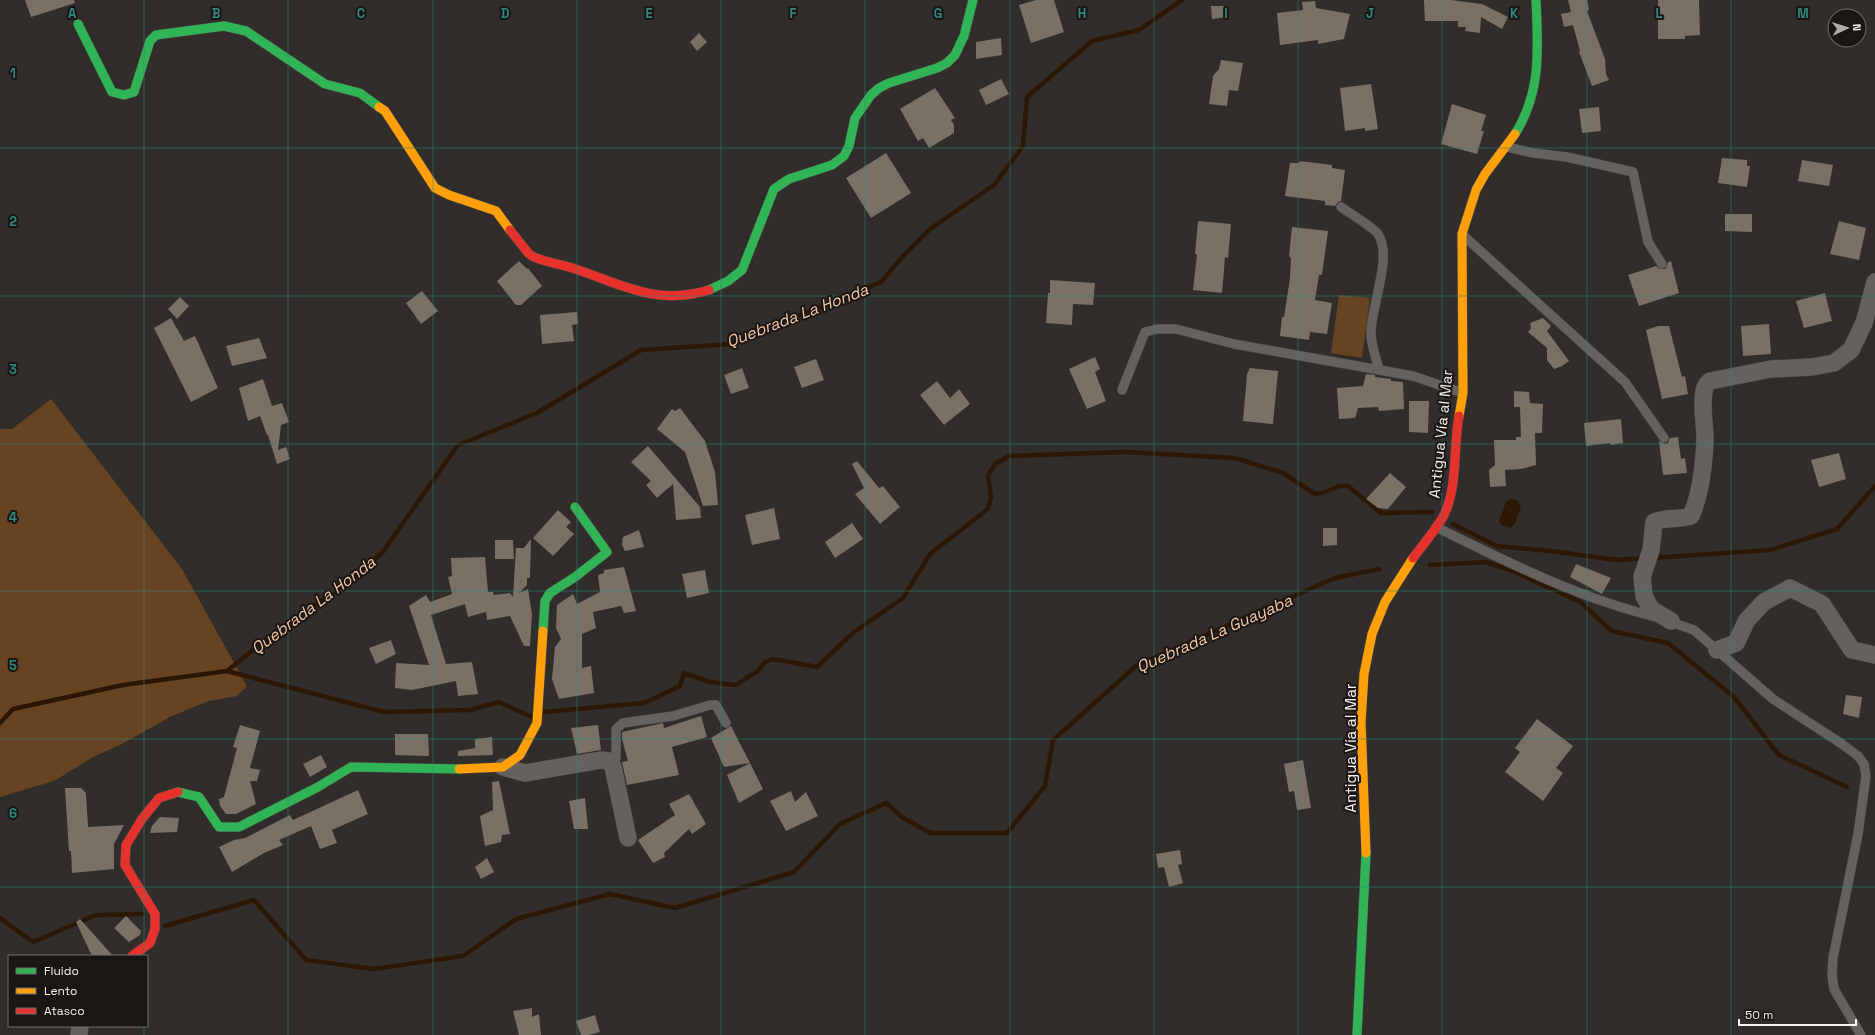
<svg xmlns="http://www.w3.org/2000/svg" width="1875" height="1035" viewBox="0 0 1875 1035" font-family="'Space Grotesk',sans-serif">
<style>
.green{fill:#674321}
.water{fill:#2c1704}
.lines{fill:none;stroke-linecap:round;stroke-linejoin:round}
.stream{stroke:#2c1704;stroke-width:4.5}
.building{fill:#7b7066}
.lane-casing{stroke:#4d4a48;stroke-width:10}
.street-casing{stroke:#4d4a48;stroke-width:18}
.fast-casing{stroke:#4d4a48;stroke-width:10}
.slow-casing{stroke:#4d4a48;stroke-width:10}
.jam-casing{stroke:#4d4a48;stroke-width:10}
.lane{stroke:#64615f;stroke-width:9}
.street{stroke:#64615f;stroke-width:17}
.fast{stroke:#30b455;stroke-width:9}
.slow{stroke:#ff9f0a;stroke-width:9}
.jam{stroke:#e5322d;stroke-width:9}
.grid{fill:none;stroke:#328981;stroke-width:1;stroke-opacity:0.55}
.labels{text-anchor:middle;stroke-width:4;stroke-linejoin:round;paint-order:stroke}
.street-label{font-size:15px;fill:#f6f2ef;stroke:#191614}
.water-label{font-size:16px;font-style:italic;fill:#f6caa5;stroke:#191614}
.grid-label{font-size:13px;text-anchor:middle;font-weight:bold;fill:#328981;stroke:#191614;stroke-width:4;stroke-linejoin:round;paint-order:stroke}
</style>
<rect width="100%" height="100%" fill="#302d2b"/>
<!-- green -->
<path class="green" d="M 1339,295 L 1370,298 L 1362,358 L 1331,353 Z
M 51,399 L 182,569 L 247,686 L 237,696 L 209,701 L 172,716 L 120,745 L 95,756 L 54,781 L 0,797 L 0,429 L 12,429 Z"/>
<!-- water -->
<path class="water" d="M 1511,499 L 1518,501 L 1521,507 L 1515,524 L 1510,528 L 1501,525 L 1499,521 L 1506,502 Z"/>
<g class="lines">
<!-- stream -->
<path class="stream" d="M 1453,524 L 1497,546 L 1551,551 L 1617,560 L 1644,558
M 1651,558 L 1770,550 L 1837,529 L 1875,486
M 1430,565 L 1485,562 L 1513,571 L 1580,602 L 1612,631 L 1668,643 L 1734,697 L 1779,755 L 1847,787
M 227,671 L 384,712 L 470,710 L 499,702 L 532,717
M 544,712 L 644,703 L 680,686 L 684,673 L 710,682 L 736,685 L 758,671 L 765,662 L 773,659 L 817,667 L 854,632 L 903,598 L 930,554 L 988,509 L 991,497 L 988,475 L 995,464 L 1009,456 L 1126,452 L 1235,458 L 1283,473 L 1315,494 L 1323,493 L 1339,486 L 1348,486 L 1381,513 L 1432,512
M 0,723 L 13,709 L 123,685 L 227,671 L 274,633 L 336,591 L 382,553 L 458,445 L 537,413 L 641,350 L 731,344 L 881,282 L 903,256 L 930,229 L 994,185 L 1023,146 L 1027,97 L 1092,41 L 1139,30 L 1182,0
M 0,918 L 33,942 L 96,915 L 142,914
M 165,926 L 254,900 L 306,960 L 374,969 L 463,956 L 516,919 L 610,894 L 675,908 L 794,872 L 840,824 L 886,803 L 903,818 L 931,833 L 1007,833 L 1045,786 L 1053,740 L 1136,666 L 1335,578 L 1379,569"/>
</g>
<!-- building -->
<path class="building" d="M 25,0 L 74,0 L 75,3 L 31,17 Z
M 1036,0 L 1054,0 L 1064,32 L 1031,43 L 1019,5 Z
M 1424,0 L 1451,0 L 1482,4 L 1508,17 L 1502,29 L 1481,17 L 1480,33 L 1465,31 L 1466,27 L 1458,27 L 1458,21 L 1425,21 Z
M 1568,0 L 1587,0 L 1589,10 L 1587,11 L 1605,59 L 1606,74 L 1609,80 L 1592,86 L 1579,52 L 1580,51 L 1573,25 L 1564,27 L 1561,14 L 1571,12 Z
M 1658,0 L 1699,0 L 1700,35 L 1685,36 L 1685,39 L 1658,39 Z
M 1315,1 L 1316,8 L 1350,14 L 1344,39 L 1318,44 L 1318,40 L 1280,45 L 1277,13 L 1303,10 L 1302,2 Z
M 1211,6 L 1227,6 L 1227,17 L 1212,19 Z
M 699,33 L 707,42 L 697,51 L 690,42 Z
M 1001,38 L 1002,55 L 976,59 L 976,42 Z
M 1221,60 L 1243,63 L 1238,91 L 1229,90 L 1227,106 L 1209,104 L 1213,76 L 1219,69 Z
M 1001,79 L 1009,94 L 986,105 L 979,90 Z
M 1371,84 L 1378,129 L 1365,131 L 1365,128 L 1345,131 L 1340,88 Z
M 935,88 L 955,118 L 951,120 L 954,125 L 954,133 L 929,148 L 923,138 L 918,141 L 900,109 Z
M 1452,104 L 1486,115 L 1481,131 L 1484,131 L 1477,154 L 1441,144 Z
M 1599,107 L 1601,131 L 1582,133 L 1579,109 Z
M 886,153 L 911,193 L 871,218 L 846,178 Z
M 1722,158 L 1747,160 L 1747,166 L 1750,166 L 1747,187 L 1718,183 Z
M 1802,160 L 1833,165 L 1829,186 L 1798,181 Z
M 1300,161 L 1332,165 L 1332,168 L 1345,170 L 1341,201 L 1338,202 L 1335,206 L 1325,205 L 1325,201 L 1285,196 L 1290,163 L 1299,163 Z
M 1725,214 L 1752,214 L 1752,232 L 1725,231 Z
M 1198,221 L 1231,224 L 1228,258 L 1225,257 L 1222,293 L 1193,290 L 1197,255 L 1195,254 Z
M 1839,221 L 1866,228 L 1859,260 L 1830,254 Z
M 1292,227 L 1328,231 L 1322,275 L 1319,275 L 1315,300 L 1332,303 L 1327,334 L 1310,332 L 1309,340 L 1280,336 L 1282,317 L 1284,317 L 1290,278 L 1291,258 L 1289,256 Z
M 519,261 L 527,269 L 528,268 L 542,286 L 521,305 L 516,305 L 497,281 Z
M 1671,261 L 1679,293 L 1639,306 L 1628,275 L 1656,266 L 1660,269 L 1665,269 L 1667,266 L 1668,262 Z
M 1050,280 L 1095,283 L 1093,305 L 1073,304 L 1072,325 L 1046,323 L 1048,293 L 1050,293 Z
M 422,291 L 438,311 L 421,324 L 406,303 Z
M 1825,293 L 1832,321 L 1804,328 L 1796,301 Z
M 180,297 L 189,306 L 177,319 L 168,309 Z
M 577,312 L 578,324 L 572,325 L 574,341 L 542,344 L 540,315 Z
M 171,318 L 184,341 L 195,336 L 218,388 L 191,402 L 154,328 Z
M 1543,318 L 1551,326 L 1547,331 L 1569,361 L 1562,366 L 1554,369 L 1547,360 L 1547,348 L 1528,332 L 1531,328 L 1530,323 Z
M 1769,324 L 1771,354 L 1743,356 L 1741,326 Z
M 1658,326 L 1669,326 L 1682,377 L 1685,376 L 1688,394 L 1662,399 L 1646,330 Z
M 259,338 L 267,358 L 232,366 L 226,346 Z
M 1095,357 L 1100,369 L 1095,372 L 1106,401 L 1087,409 L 1069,369 Z
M 816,359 L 824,380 L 802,388 L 794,367 Z
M 742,368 L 749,388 L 731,394 L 724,375 Z
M 1250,368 L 1278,371 L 1273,424 L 1243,421 L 1247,374 Z
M 1366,374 L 1375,375 L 1375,377 L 1391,379 L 1391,381 L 1403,382 L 1404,409 L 1379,411 L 1378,407 L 1358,408 L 1355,418 L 1339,419 L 1337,388 L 1363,386 Z
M 263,379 L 272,406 L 282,403 L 289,422 L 281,425 L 278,450 L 286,447 L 290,459 L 277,464 L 268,435 L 267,435 L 260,416 L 248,421 L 239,388 Z
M 937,381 L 950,398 L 959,389 L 970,404 L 944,425 L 920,395 Z
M 1514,391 L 1529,392 L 1530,403 L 1543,404 L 1542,433 L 1535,433 L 1536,465 L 1521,469 L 1505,470 L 1506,486 L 1490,487 L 1489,470 L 1495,465 L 1494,440 L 1516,440 L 1516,437 L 1521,437 L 1520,407 L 1514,407 Z
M 1409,401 L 1429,401 L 1428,433 L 1409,432 Z
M 680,408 L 705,441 L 715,472 L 718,505 L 703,506 L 685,452 L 657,429 L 672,409 L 675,411 Z
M 1621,419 L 1623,443 L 1611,445 L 1610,443 L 1586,446 L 1584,423 Z
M 1678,437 L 1681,459 L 1685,458 L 1687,473 L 1663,475 L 1659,441 L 1665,444 L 1668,443 L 1670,438 Z
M 648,446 L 700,507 L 701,518 L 676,520 L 673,484 L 657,498 L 646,485 L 651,481 L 631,462 Z
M 1839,453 L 1846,479 L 1819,487 L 1811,460 Z
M 857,461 L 879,488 L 883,486 L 900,507 L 880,524 L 855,494 L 864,488 L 852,464 Z
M 1390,473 L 1406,487 L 1388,509 L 1378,508 L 1366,499 Z
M 774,508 L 780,539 L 752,545 L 745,515 Z
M 558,510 L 571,522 L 566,527 L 574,534 L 553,556 L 533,538 Z
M 852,523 L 863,539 L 835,558 L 825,542 Z
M 1323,528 L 1337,528 L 1337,545 L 1323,546 Z
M 639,530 L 644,547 L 625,551 L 622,545 L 623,537 Z
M 531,539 L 530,578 L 527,578 L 527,585 L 519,593 L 528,589 L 532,614 L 530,646 L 524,646 L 510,616 L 487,620 L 486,612 L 468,617 L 465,604 L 431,615 L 446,664 L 472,662 L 478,694 L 458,696 L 456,681 L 412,690 L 395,688 L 396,663 L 429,665 L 409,606 L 426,595 L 430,602 L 452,594 L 448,577 L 452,576 L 451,558 L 485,557 L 488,592 L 493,592 L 494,595 L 510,593 L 513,597 L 516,548 L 523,548 L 523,549 Z
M 495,540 L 513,540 L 514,559 L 495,559 Z
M 1576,564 L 1611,578 L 1602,594 L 1570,577 Z
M 624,567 L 636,611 L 624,613 L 621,606 L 593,612 L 596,628 L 582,634 L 582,668 L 591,666 L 594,693 L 559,699 L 552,679 L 555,647 L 561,639 L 556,628 L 557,605 L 573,594 L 577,604 L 600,592 L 598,575 L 604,573 L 604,570 Z
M 705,570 L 709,593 L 687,598 L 682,574 Z
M 391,640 L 396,654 L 376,664 L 369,648 Z
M 1846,695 L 1862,697 L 1859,718 L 1843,714 Z
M 701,716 L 707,737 L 672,747 L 679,775 L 627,785 L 622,762 L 628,761 L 622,739 L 622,732 L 663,723 L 664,728 Z
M 1537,719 L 1573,746 L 1556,768 L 1563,773 L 1543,801 L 1505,772 L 1520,752 L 1515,748 Z
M 240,725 L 260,731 L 250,768 L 260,770 L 257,781 L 250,781 L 256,804 L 236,814 L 226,814 L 220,806 L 219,799 L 224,797 L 237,748 L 233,747 Z
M 598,725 L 601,750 L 577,754 L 571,728 Z
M 731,726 L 750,763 L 724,767 L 711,738 Z
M 395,734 L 428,734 L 429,756 L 395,755 Z
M 492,737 L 493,755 L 458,756 L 458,751 L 475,748 L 475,739 Z
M 321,755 L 327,767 L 310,777 L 303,764 Z
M 1303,760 L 1311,808 L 1297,810 L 1294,791 L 1289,792 L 1284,764 Z
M 750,763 L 763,789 L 739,803 L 727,775 Z
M 499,781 L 510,834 L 502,835 L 501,842 L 485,846 L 480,816 L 493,810 L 492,782 Z
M 65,788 L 81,788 L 86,793 L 88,827 L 124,825 L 114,844 L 114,869 L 72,873 L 71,851 L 69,851 Z
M 358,790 L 368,814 L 332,830 L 337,843 L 320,849 L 311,826 L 279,840 L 283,845 L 264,853 L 232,872 L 219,847 L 234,840 L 245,838 L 290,815 L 293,820 Z
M 791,791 L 795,802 L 806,792 L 818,816 L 786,831 L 770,801 Z
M 689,794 L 706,824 L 692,834 L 689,829 L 664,853 L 665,857 L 653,863 L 638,840 L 675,815 L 669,804 Z
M 585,798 L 588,829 L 574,829 L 569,801 Z
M 160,817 L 179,818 L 177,832 L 150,833 L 152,826 Z
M 1180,850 L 1182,864 L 1178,865 L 1183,883 L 1169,887 L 1164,867 L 1158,868 L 1156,854 Z
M 487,858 L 494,872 L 481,879 L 475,867 Z
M 126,916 L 141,931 L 140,935 L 129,942 L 114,928 Z
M 80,919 L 113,956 L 92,956 L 76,922 Z
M 532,1008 L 532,1017 L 539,1014 L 541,1035 L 519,1035 L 513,1011 Z
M 595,1015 L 600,1032 L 589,1035 L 581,1035 L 576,1021 Z"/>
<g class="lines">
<!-- lane casing -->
<g class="lane-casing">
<path id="lane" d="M 1507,147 L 1533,153 L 1567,157 L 1633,172 L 1648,242 L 1662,264
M 1341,207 C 1348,212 1374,228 1378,234 C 1393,256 1371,306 1371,333 C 1371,345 1376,358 1379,369
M 1465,237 L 1625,382 L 1664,438
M 1122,390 L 1145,332 L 1157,329 L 1176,329 L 1234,344 L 1413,376 L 1463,393
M 1436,527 C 1507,562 1578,598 1656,617
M 1668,621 L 1694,630 L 1773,699 L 1842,744 L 1858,756 L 1864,764 L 1866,776 L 1858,834 L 1833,958 L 1832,975 L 1834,989 L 1861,1035
M 610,763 L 616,758 L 616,729 L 623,723 L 673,716 L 710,705 L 716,705 L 726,723"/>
</g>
<!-- street casing -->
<g class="street-casing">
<path id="street" d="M 1671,621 L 1651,609 L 1644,596 L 1642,577 L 1651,550 L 1654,522 C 1666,517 1679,520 1691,516 C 1701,493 1704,465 1705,440 C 1705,424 1701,407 1704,391 C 1705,386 1706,384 1710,381 L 1771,369 L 1812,367 L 1834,363 L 1851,350 L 1864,323 L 1875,282
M 1717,650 L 1736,643 L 1747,620 L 1764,602 L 1790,588 L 1822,604 L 1852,650 L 1875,655
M 503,767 L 525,773 L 601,760 L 609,761 L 613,767 L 628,838
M 79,1035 L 80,1026"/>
</g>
<!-- fast casing -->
<g class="fast-casing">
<path id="fast" d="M 78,24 L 112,92 L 124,95 L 134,92 L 150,41 L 156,35 L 224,26 L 246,31 L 325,84 L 360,93 L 379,107
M 1515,134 C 1542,91 1538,48 1536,0
M 709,290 L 728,281 L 742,270 L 774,189 L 789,179 L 832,165 L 844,156 L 849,146 L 855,118 L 871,95 L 879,88 L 889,83 L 937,68 L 947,63 L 955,55 L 964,36 L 973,0
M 543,631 L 545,601 L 550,593 L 575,577 L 607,552 L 575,507
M 178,792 L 199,797 L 219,827 L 239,827 L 318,787 L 351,767 L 459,769
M 1357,1035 L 1366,853"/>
</g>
<!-- slow casing -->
<g class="slow-casing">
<path id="slow" d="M 379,107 L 385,111 L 435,188 L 449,195 L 496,211 L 510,230
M 1459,416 L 1463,393 L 1462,234 L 1476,190 L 1485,174 L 1515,134
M 459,769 L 503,767 L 520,755 L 537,723 L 543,631
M 1366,853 L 1361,722 L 1364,674 L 1372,634 L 1385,602 L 1413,558"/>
</g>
<!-- jam casing -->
<g class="jam-casing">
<path id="jam" d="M 510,230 L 529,254 L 534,257 C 547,263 562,264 575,269 C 624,285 656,306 709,290
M 1413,558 C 1422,546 1439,526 1445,513 C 1458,483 1453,448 1459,416
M 132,956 L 150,943 L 155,929 L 155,914 L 125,865 L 126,845 L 142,819 L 159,798 L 178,792"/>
</g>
<!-- lane -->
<use href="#lane" class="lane"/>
<!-- street -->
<use href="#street" class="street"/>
<!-- fast -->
<use href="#fast" class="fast"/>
<!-- slow -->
<use href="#slow" class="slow"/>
<!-- jam -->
<use href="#jam" class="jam"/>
</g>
<!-- grid -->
<path class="grid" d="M 144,0 L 144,956M 288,0 L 288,1035M 433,0 L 433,1035M 577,0 L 577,1035M 721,0 L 721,1035M 865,0 L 865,1035M 1010,0 L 1010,1035M 1154,0 L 1154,1035M 1298,0 L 1298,1035M 1442,0 L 1442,1035M 1587,0 L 1587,1035M 1731,0 L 1731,1035M 0,148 L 1875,148M 0,296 L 1875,296M 0,444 L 1875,444M 0,591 L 1875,591M 0,739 L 1875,739M 0,887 L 1875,887M 144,1026 L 144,1035"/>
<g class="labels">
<!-- street labels -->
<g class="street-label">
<text transform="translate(1441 434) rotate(-84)" y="5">Antigua Vía al Mar</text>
<text transform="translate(1351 748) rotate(-90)" y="5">Antigua Vía al Mar</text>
</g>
<!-- water labels -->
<g class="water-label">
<text transform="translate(797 315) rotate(-21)" y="6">Quebrada La Honda</text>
<text transform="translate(313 605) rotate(-37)" y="6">Quebrada La Honda</text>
<text transform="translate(1214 633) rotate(-24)" y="6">Quebrada La Guayaba</text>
</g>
</g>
<g class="grid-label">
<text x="72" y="18">A</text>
<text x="216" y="18">B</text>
<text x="361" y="18">C</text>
<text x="505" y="18">D</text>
<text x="649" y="18">E</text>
<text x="793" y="18">F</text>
<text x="938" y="18">G</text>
<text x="1082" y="18">H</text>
<text x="1226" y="18">I</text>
<text x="1370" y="18">J</text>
<text x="1514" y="18">K</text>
<text x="1659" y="18">L</text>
<text x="1803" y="18">M</text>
<text x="13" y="78">1</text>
<text x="13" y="226">2</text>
<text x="13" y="374">3</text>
<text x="13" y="522">4</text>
<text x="13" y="670">5</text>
<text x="13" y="818">6</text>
</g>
<!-- legend -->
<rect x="8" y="955" width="140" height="72" fill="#191614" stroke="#716e6c"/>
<rect x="16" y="968" width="20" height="6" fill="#30b455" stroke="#716e6c"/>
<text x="44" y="975" font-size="12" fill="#f6f2ef">Fluido</text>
<rect x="16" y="988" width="20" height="6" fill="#ff9f0a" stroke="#716e6c"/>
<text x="44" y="995" font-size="12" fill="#f6f2ef">Lento</text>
<rect x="16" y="1008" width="20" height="6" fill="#e5322d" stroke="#716e6c"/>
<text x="44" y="1015" font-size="12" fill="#f6f2ef">Atasco</text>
<!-- north arrow -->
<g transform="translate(1847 28) rotate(86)"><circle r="19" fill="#191614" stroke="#716e6c"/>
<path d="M0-3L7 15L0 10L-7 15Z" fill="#b1adaa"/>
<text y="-6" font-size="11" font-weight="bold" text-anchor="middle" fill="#f6f2ef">N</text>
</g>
<!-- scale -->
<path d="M1739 1019v6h117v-6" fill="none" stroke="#f6f2ef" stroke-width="2"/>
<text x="1745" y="1019" font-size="12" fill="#f6f2ef" stroke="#191614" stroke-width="3" paint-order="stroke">50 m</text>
</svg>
